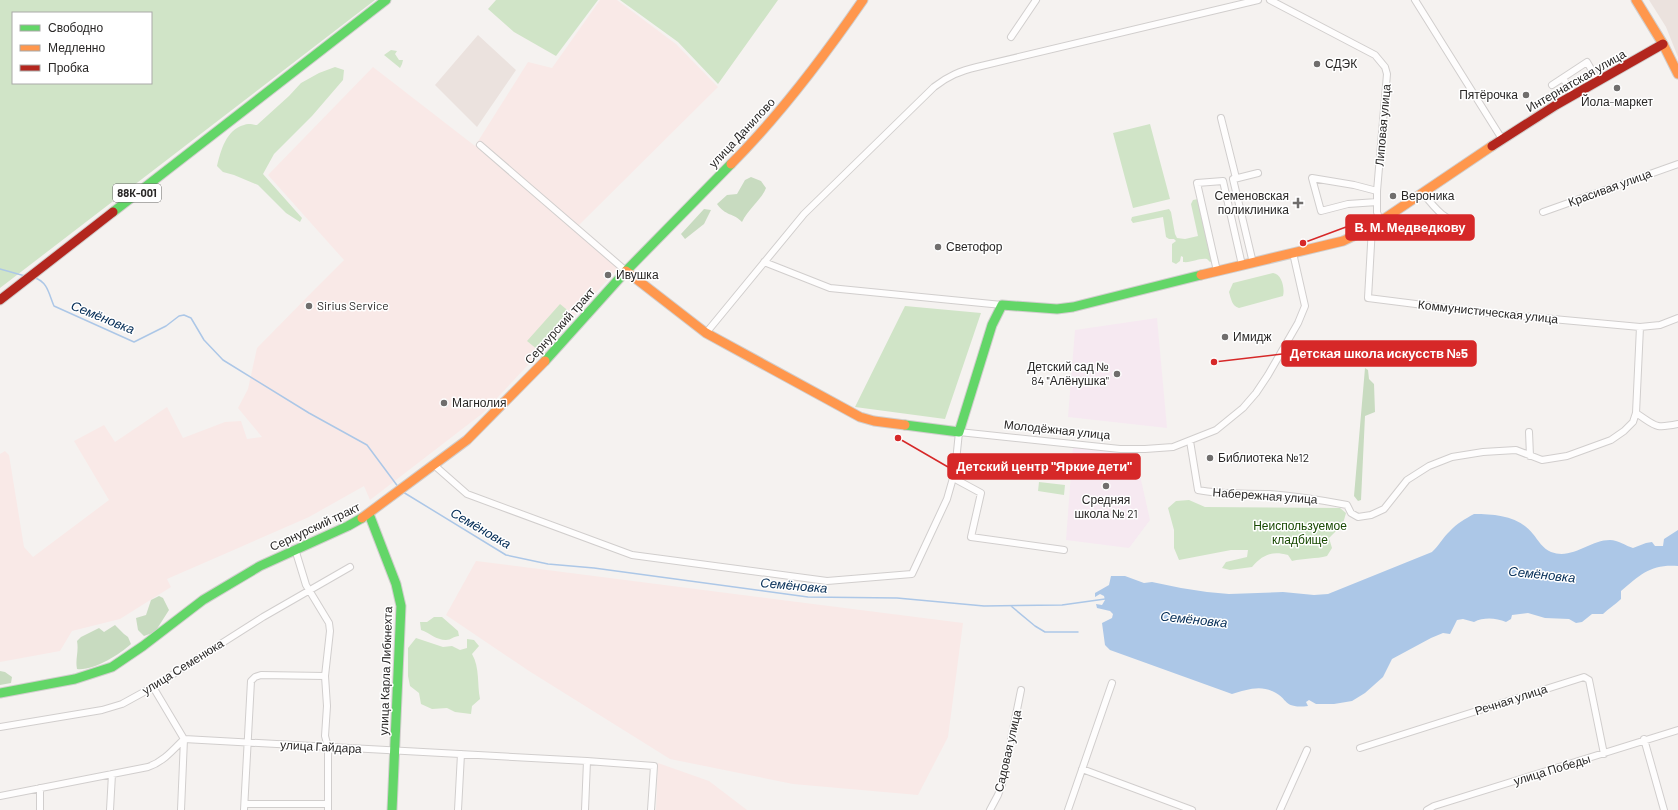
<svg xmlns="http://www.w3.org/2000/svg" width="1678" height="810" viewBox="0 0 1678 810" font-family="Barlow,sans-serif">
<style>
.built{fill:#ebe2de}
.industrial{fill:#f9e9e7}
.education{fill:#f6e9f1}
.green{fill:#d0e4c7;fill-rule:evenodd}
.forest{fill:#c8dbc0}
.water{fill:#acc7e7}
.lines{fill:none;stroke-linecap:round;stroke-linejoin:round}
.stream{stroke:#acc7e7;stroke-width:1.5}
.street-casing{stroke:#d1cecd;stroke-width:8}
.fast-casing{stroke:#d1cecd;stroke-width:11}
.slow-casing{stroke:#d1cecd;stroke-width:11}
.jam-casing{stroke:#d1cecd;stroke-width:11}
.street{stroke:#fefdfd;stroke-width:6}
.fast{stroke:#63d668;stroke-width:9}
.slow{stroke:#ff974d;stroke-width:9}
.jam{stroke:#b3261e;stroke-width:9}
.poi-dot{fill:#706e6d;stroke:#fff;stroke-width:1.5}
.labels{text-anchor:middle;stroke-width:3;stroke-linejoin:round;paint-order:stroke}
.shield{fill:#fff;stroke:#696867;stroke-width:1}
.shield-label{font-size:11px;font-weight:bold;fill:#292726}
.poi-label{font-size:12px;fill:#292726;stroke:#fff;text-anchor:start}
.street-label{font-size:12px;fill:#292726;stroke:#fff}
.park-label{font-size:12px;fill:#184902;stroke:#fff}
.water-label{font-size:13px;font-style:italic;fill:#002a54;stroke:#fff}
.leader{fill:none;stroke:#d62828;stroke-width:1.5}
.callout-dot{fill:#d62828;stroke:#fff;stroke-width:1.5}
.callout{fill:#d62828;stroke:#d62828;stroke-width:1.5}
.callout-label{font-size:13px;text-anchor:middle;font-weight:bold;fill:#fff}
</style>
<rect width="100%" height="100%" fill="#f5f2f0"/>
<!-- built -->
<path class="built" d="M 1649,0 L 1678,0 L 1678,57 L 1666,27 Z
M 478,35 L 516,70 L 477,127 L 435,85 Z"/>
<!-- industrial -->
<path class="industrial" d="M 600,0 L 617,0 L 676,44 L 718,87 L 578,226 L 618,269 L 483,413 L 370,500 L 364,486 L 309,517 L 167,579 L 171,587 L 120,619 L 72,631 L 60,651 L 0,662 L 0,454 L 5,451 L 9,455 L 24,547 L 33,557 L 109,500 L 74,441 L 104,425 L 115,442 L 167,407 L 183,438 L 225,422 L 241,421 L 247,439 L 262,437 L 238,408 L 248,389 L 257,348 L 316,288 L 344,260 L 268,175 L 373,67 L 475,146 L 528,62 L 552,68 Z
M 476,561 L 963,623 L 948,737 L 918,795 L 793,784 L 670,759 L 529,671 L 446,615 Z
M 658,763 L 709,781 L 747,810 L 656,810 Z"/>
<!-- education -->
<path class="education" d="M 1157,318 L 1167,428 L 1068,417 L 1075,330 Z
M 1073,447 L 1135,453 L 1150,520 L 1129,548 L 1066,540 Z"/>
<!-- green -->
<path class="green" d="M 0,0 L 375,0 L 0,288 ZM 13,13 L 151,13 L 151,83 L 13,83 Z
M 496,0 L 598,0 L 556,56 L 514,32 L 488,9 Z
M 620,0 L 778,0 L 718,84 L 678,42 Z
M 391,50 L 397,51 L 395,54 L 399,60 L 403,60 L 402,64 L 400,68 L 384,55 Z
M 335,67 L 344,70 L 343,80 L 312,116 L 274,154 L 263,174 L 302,218 L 300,222 L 286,213 L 258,185 L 234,175 L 223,172 L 217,166 C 221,150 226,130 244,125 C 248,123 253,125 257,125 L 289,96 L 301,83 L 319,73 Z
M 1150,124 L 1170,199 L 1133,208 L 1113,133 Z
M 1198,199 L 1212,261 L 1210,262 L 1207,259 C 1198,258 1192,263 1183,262 L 1183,257 L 1181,256 L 1180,261 L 1176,264 L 1172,262 L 1172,244 L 1176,241 L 1174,239 L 1169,239 L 1166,237 L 1163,217 L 1133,223 L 1131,220 L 1132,217 L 1169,209 L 1171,212 L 1175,234 L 1177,238 L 1185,239 L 1198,236 L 1191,204 L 1193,200 Z
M 1273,273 C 1282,274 1285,289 1283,296 L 1239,308 C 1232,306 1231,299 1229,292 L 1233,283 Z
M 560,304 L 571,313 L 538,350 L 527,341 Z
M 905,306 L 981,313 L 945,419 L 855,407 Z
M 1039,482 L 1065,485 L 1064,495 L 1038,491 Z
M 1189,500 L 1205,507 L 1340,508 L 1346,513 L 1342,527 L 1336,531 L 1329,538 L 1332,548 L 1327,556 C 1316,559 1304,558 1292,561 L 1288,555 C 1272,551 1263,554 1252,567 L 1230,570 L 1222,568 L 1226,562 L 1247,557 L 1248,550 L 1231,550 L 1179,560 L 1174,548 L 1174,530 L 1168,508 L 1176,501 Z
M 434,617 L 442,617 L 458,631 L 459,636 C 454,636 451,640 446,640 C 436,640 430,633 421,630 L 420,622 L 427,622 Z
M 416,638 L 443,647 L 452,646 L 460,650 L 467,648 L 467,639 L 474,640 L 479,646 L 472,654 C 480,668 477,684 480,699 L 472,706 L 471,714 L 455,712 L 447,708 L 432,709 L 421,704 L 419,693 L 410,686 L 408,676 L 408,648 Z"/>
<!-- forest -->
<path class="forest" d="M 751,177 L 761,181 L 766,188 C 762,199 749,208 742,222 C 734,213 725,216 717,204 L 727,195 L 737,194 L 745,180 Z
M 704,209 L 711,210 L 704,224 L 685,239 L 681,234 Z
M 1365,368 L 1368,370 L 1369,379 L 1374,384 L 1375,412 L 1365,416 L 1361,500 L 1358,501 L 1354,496 Z
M 159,596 L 163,598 L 169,610 L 155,632 L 144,636 L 138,630 L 136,618 L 146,615 L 151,600 Z
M 115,625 L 124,634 L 128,637 L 131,644 C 119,655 93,671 77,669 C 75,659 79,652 77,641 L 81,637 L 99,628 L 104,632 Z
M 0,671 L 5,672 L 12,677 L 11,683 L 0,685 Z"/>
<!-- water -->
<path class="water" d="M 1474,514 C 1496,514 1519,516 1533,534 C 1538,540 1543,549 1551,552 C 1573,560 1589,540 1610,540 C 1618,540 1626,546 1633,548 L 1646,543 L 1652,542 L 1655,546 L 1663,546 L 1664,539 L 1678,530 L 1678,566 C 1651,564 1641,574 1621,591 L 1621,599 C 1615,605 1609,608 1603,614 L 1592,614 L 1582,622 L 1576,623 L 1569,619 L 1545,618 L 1528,613 L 1512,615 L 1511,619 L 1506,622 C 1496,618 1484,617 1474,622 L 1463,619 L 1457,620 L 1450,634 L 1443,633 L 1431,638 L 1392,659 L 1383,677 L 1365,693 L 1352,701 L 1334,704 L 1316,704 L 1309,700 L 1306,702 L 1308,706 C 1282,709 1289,698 1272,691 C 1259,685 1245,690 1232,694 L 1110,650 L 1105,645 L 1102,623 L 1112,618 L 1113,614 L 1110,611 L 1097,608 L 1096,604 L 1102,605 L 1105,600 L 1104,596 L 1100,594 L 1095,597 L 1095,593 L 1109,585 L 1111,576 L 1125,576 L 1144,583 L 1152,582 L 1181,588 L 1207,592 L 1229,594 L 1283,592 L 1314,595 L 1328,594 L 1432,552 C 1439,546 1443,537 1450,531 C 1457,523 1465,519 1474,514 Z"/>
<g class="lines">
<!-- stream -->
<path class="stream" d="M 0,269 L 25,276
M 35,278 C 48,282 49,295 54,306 L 134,342 L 166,326 L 179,316 L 184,315 L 191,318 L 204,340 L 223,360 L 309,413 L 367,445 L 399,488
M 403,492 L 506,555 L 548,564 L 594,568 L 808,597 L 897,598 L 984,606 L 1062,605 L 1105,599
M 1011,606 L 1035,626 L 1045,632 L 1078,632"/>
<!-- street casing -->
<g class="street-casing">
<path id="street" d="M 1270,0 L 1375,55 L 1385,67 L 1387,74 L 1377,191 L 1377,212 L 1380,221
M 1415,0 L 1502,139
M 1011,37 L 1036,0
M 1563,78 L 1573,95
M 1552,85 L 1587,62 L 1598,81
M 1221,118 L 1236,178
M 480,145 L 626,271
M 1233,179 L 1253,263
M 1234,179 L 1258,173
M 1377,191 L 1354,185 L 1312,178 L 1321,211 L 1348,204 L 1377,202
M 1423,193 C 1436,210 1445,221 1468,226
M 1543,212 L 1678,164
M 1372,227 L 1368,298 L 1487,313 L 1640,327 L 1660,325 L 1678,318
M 764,262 L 830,288 L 1002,305
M 1217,271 L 1197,183 L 1223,181 L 1242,265
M 706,333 L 804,214 L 934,87 C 948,76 960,71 977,67 L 1258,0
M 1636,413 C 1656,426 1654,429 1678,424
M 1529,432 L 1530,456
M 1190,441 L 1198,490 C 1222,495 1246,493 1270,494 C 1296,496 1321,500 1347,505 L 1351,513 L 1358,517 L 1371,515 L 1384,509 L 1407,480 L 1429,466 L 1452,457 L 1483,452 L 1516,450 L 1542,460 L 1567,456 L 1611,440 L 1624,431 L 1633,422 L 1636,413 L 1640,327
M 434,465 L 467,494 L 632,555 L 827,581 L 912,574 L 947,499 L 955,471 L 959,432 L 1120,449 L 1145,449 L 1173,447 L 1216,430 L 1243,408 L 1256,393 L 1268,375 L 1298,323 L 1305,306 L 1293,253
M 955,471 L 957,480 L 981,493 L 971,537 L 1064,550
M 295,549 L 306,585 L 329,623 L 330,631 L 325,676 L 327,706 L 325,736 L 328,747 L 328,810
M 153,687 L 184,739 L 181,810
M 0,727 L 102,710 L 122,704 L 153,687 L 263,617 L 350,567
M 1644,739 L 1664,810
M 1360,748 L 1584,677 L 1589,680 L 1604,754
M 1082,769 L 1192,810
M 0,796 L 148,767 C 163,762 173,750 184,739 L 587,761 L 654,766 L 651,810
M 245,804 L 328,804
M 40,810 L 40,788
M 110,810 L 112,774
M 244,810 L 251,681 L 255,677 L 261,675 L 325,676
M 458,810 L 461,754
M 585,810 L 587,761
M 990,810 L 998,795 L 1002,784 L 1021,690
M 1068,810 L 1112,683
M 1280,810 L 1307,750
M 1427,810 L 1434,806 L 1678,730"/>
</g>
<!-- fast casing -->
<g class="fast-casing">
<path id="fast" d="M 113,212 L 386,0
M 545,361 L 626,271 L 731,164
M 905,425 L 959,432 L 992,325 L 1002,305 L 1057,309 L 1073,307 L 1201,275
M 369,514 L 396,584 L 401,606 L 392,810
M 0,693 L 75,679 L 112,667 L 143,646 L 203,600 L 260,566 L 348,526 L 362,518"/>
</g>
<!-- slow casing -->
<g class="slow-casing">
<path id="slow" d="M 1636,0 L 1663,44 L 1678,74
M 731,164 C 780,115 823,58 863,0
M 626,271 L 706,333 L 860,417 L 874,421 L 905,425
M 1201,275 L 1343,241 L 1372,227 L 1492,146
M 362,518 L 467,440 L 545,361"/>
</g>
<!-- jam casing -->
<g class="jam-casing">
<path id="jam" d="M 1492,146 L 1556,105 L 1663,44
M 0,300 L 113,212"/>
</g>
<!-- street -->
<use href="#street" class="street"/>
<!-- fast -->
<use href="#fast" class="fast"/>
<!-- slow -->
<use href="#slow" class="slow"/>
<!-- jam -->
<use href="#jam" class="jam"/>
</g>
<!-- markers -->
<g class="poi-dot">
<circle cx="1317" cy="64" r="4"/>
<circle cx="1617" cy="88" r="4"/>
<circle cx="1526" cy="95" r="4"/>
<circle cx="1393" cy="196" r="4"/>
<path d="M1296 197h4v4h4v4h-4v4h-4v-4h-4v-4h4z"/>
<circle cx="938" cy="247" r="4"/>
<circle cx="608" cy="275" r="4"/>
<circle cx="309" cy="306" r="4"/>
<circle cx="1225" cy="337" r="4"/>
<circle cx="1117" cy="374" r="4"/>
<circle cx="444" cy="403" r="4"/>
<circle cx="1210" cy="458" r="4"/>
<circle cx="1106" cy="486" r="4"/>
</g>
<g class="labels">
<!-- shield labels -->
<rect class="shield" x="113" y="184" width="48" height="18" rx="3"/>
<g class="shield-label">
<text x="137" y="197">88К-001</text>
</g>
<!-- poi labels -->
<g class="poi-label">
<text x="1325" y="68">СДЭК</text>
<text x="1518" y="99" text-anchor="end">Пятёрочка</text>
<text x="1617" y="106" text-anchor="middle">Йола-маркет</text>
<text x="1289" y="200" text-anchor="end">Семеновская<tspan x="1289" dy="14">поликлиника</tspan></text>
<text x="1401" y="200">Вероника</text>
<text x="946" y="251">Светофор</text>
<text x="616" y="279">Ивушка</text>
<text x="317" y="310">Sirius Service</text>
<text x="1233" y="341">Имидж</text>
<text x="1109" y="371" text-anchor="end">Детский сад №<tspan x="1109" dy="14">84 "Алёнушка"</tspan></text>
<text x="452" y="407">Магнолия</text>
<text x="1218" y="462">Библиотека №12</text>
<text x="1106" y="504" text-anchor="middle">Средняя<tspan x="1106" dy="14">школа № 21</tspan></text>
</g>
<!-- street labels -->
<g class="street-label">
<text transform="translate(1576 81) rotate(-30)" y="4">Интернатская улица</text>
<text transform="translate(1383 125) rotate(-85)" y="4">Липовая улица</text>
<text transform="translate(742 133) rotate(-47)" y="4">улица Данилово</text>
<text transform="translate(1610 188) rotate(-20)" y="4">Красивая улица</text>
<text transform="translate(1488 312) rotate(6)" y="4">Коммунистическая улица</text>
<text transform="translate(560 326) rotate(-48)" y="4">Сернурский тракт</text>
<text transform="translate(1057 430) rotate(6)" y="4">Молодёжная улица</text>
<text transform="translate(1265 496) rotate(4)" y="4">Набережная улица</text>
<text transform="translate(315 527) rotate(-25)" y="4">Сернурский тракт</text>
<text transform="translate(183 667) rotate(-32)" y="4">улица Семенюка</text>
<text transform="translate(386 671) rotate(-88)" y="4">улица Карла Либкнехта</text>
<text transform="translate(1511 700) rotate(-18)" y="4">Речная улица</text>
<text transform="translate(321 747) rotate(3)" y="4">улица Гайдара</text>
<text transform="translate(1008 751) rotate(-77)" y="4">Садовая улица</text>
<text transform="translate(1552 770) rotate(-17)" y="4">улица Победы</text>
</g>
<!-- park labels -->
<g class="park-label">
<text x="1300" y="530">Неиспользуемое<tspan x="1300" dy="14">кладбище</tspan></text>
</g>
<!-- water labels -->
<g class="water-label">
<text transform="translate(103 317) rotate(22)" y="5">Семёновка</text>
<text transform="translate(481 528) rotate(30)" y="5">Семёновка</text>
<text transform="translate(1542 574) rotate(6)" y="5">Семёновка</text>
<text transform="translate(794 585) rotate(5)" y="5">Семёновка</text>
<text transform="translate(1194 619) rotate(6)" y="5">Семёновка</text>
</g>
</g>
<!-- callouts -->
<path class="leader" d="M1303 243L1346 227M1214 362L1282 354M898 438L948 467"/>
<g class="callout-dot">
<circle cx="1303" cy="243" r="4"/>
<circle cx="1214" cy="362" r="4"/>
<circle cx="898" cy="438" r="4"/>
</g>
<g class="callout">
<rect x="1346" y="215" width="128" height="25" rx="4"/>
<rect x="1282" y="341" width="194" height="25" rx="4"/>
<rect x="948" y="454" width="192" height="25" rx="4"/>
</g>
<g class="callout-label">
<text x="1410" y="232">В. М. Медведкову</text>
<text x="1379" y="358">Детская школа искусств №5</text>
<text x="1044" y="471">Детский центр "Яркие дети"</text>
</g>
<!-- legend -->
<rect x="12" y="12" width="140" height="72" fill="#ffffff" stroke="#a9a9a8"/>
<rect x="20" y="25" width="20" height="6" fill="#63d668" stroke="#a9a9a8"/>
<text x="48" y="32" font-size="12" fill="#292726">Свободно</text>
<rect x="20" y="45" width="20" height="6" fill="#ff974d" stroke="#a9a9a8"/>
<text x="48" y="52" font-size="12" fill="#292726">Медленно</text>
<rect x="20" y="65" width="20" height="6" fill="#b3261e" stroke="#a9a9a8"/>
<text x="48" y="72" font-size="12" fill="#292726">Пробка</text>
</svg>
